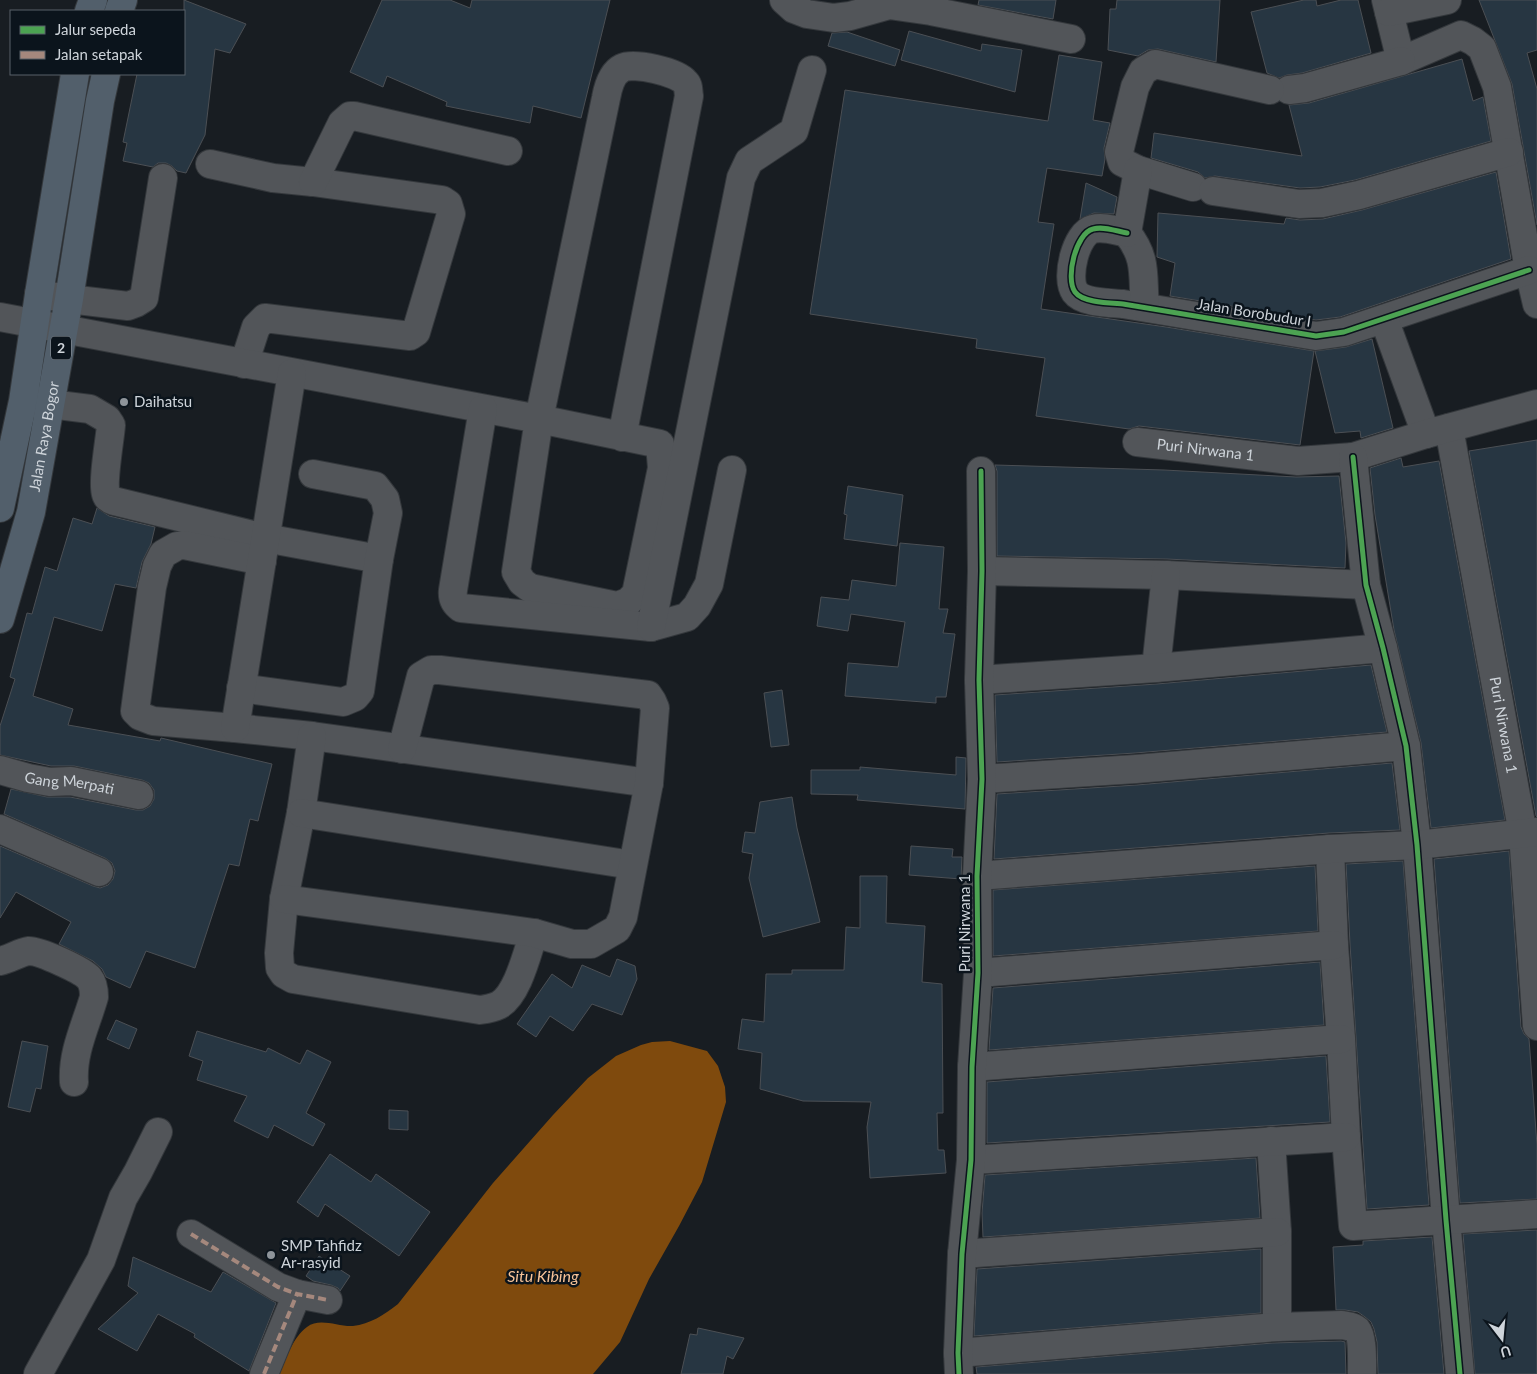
<svg xmlns="http://www.w3.org/2000/svg" width="1537" height="1374" viewBox="0 0 1537 1374" font-family="Lato,sans-serif">
<style>
.water{fill:#7f4a0d}
.building{fill:#273642;stroke:#4b4f54}
.lines{fill:none;stroke-linecap:round;stroke-linejoin:round}
.minor-casing{stroke:#34383c;stroke-width:30}
.highway-casing{stroke:#34383c;stroke-width:30}
.minor{stroke:#525559;stroke-width:28}
.highway{stroke:#525f6b;stroke-width:28}
.quiet{stroke:#a5887d;stroke-width:4;stroke-dasharray:8 4;stroke-linecap:butt}
.cycleway-casing{stroke:#0b141c;stroke-width:8}
.cycleway{stroke:#4ca352;stroke-width:5}
.poi-dot{fill:#8e949a;stroke:#0b141c;stroke-width:2}
.labels{text-anchor:middle;stroke-width:5;stroke-linejoin:round;paint-order:stroke}
.shield{fill:#0b141c;stroke:#949aa1;stroke-width:1}
.shield-label{font-size:14px;font-weight:bold;fill:#ced4da}
.street-label{font-size:15px;fill:#ced4da;stroke:#0b141c}
.poi-label{font-size:15px;fill:#ced4da;stroke:#0b141c;text-anchor:start}
.water-label{font-size:16px;font-style:italic;fill:#f7c398;stroke:#0b141c}
</style>
<rect width="100%" height="100%" fill="#181d22"/>
<!-- water -->
<path class="water" d="M 670,1041 L 707,1051 L 718,1066 L 725,1087 L 726,1102 L 702,1182 L 679,1226 L 649,1279 L 620,1342 L 593,1374 L 279,1374 C 286,1359 293,1337 307,1327 C 320,1317 338,1327 353,1326 C 370,1324 384,1315 398,1304 L 493,1183 L 553,1115 L 588,1078 L 616,1056 L 641,1045 L 652,1042 Z"/>
<!-- building -->
<path class="building" d="M 184,0 L 246,24 L 230,53 L 215,49 L 205,135 L 186,173 L 177,171 L 172,166 L 166,163 L 158,163 L 153,167 L 123,161 L 127,143 L 123,142 L 137,74 L 184,74 Z
M 382,0 L 450,0 L 470,8 L 472,0 L 610,0 L 581,118 L 533,106 L 530,123 L 446,106 L 447,102 L 387,76 L 383,87 L 350,72 Z
M 979,0 L 1056,0 L 1053,19 L 978,5 Z
M 1117,0 L 1220,0 L 1216,62 L 1158,49 L 1148,50 L 1138,56 L 1108,50 L 1110,9 L 1116,9 Z
M 1304,0 L 1316,0 L 1317,6 L 1341,0 L 1358,0 L 1371,53 L 1302,73 L 1287,75 L 1279,78 L 1267,73 L 1251,12 Z
M 1479,0 L 1537,0 L 1537,50 L 1527,53 L 1537,89 L 1537,225 L 1512,84 Z
M 909,31 L 981,51 L 982,44 L 1022,50 L 1015,92 L 901,60 Z
M 847,32 L 900,50 L 895,66 L 828,46 L 832,33 Z
M 1059,55 L 1102,62 L 1093,120 L 1110,123 L 1104,148 L 1105,159 L 1102,176 L 1047,168 L 1038,222 L 1054,224 L 1041,309 L 1166,327 L 1314,351 L 1300,445 L 1139,426 L 1129,429 L 1036,416 L 1045,358 L 976,348 L 977,339 L 810,314 L 845,90 L 1048,121 Z
M 1462,59 L 1473,101 L 1483,97 L 1491,141 L 1355,180 L 1320,187 L 1300,188 L 1215,176 L 1205,178 L 1198,172 L 1151,158 L 1154,133 L 1302,156 L 1289,105 L 1309,103 Z
M 1496,172 L 1511,259 L 1340,317 L 1316,320 L 1170,296 L 1175,263 L 1157,257 L 1158,213 L 1284,224 L 1286,218 L 1300,220 L 1323,219 L 1362,210 Z
M 1086,183 L 1117,197 L 1114,214 L 1094,213 L 1080,219 Z
M 1372,339 L 1393,428 L 1361,438 L 1360,431 L 1335,433 L 1315,351 L 1346,347 Z
M 1537,440 L 1537,817 L 1536,816 L 1469,451 Z
M 1401,458 L 1403,467 L 1439,461 L 1505,820 L 1431,828 L 1421,743 L 1394,630 L 1375,515 L 1370,468 Z
M 995,465 L 1164,470 L 1296,477 L 1339,476 L 1346,543 L 1345,568 L 1167,559 L 997,556 L 997,471 Z
M 848,486 L 903,495 L 897,546 L 844,539 L 847,515 L 844,514 Z
M 97,508 L 109,516 L 155,527 L 151,544 L 142,562 L 136,588 L 115,584 L 102,631 L 54,617 L 33,696 L 73,709 L 68,725 L 160,741 L 161,738 L 272,764 L 258,821 L 250,819 L 239,866 L 229,864 L 195,968 L 146,951 L 130,988 L 106,977 L 102,969 L 93,961 L 59,944 L 71,922 L 16,892 L 0,918 L 0,846 L 93,886 L 100,888 L 108,885 L 113,879 L 115,871 L 112,863 L 105,858 L 4,814 L 11,789 L 47,797 L 70,797 L 136,810 L 143,810 L 150,806 L 154,799 L 154,790 L 149,783 L 142,780 L 74,766 L 51,766 L 0,755 L 0,726 L 15,679 L 10,677 L 27,613 L 32,614 L 45,567 L 57,571 L 73,518 L 92,524 Z
M 900,543 L 944,547 L 939,609 L 948,609 L 943,633 L 955,634 L 946,697 L 936,697 L 936,703 L 845,696 L 848,663 L 898,667 L 905,622 L 851,614 L 848,631 L 817,626 L 821,597 L 849,600 L 852,580 L 896,586 Z
M 1371,665 L 1387,732 L 1135,753 L 997,762 L 995,695 L 1157,684 Z
M 782,690 L 789,745 L 771,747 L 764,693 Z
M 956,757 L 966,758 L 965,809 L 857,800 L 858,795 L 811,794 L 811,770 L 860,770 L 860,767 L 956,775 Z
M 1392,763 L 1400,830 L 1329,833 L 994,859 L 997,794 L 1137,785 Z
M 792,797 L 797,828 L 820,922 L 763,937 L 749,878 L 753,854 L 742,852 L 745,832 L 755,833 L 760,802 Z
M 911,846 L 953,849 L 952,857 L 962,857 L 961,879 L 909,875 Z
M 1509,851 L 1521,1027 L 1524,1034 L 1529,1039 L 1537,1145 L 1537,1199 L 1460,1203 L 1434,859 Z
M 1403,861 L 1429,1205 L 1367,1209 L 1350,944 L 1346,864 Z
M 1315,866 L 1318,931 L 993,956 L 993,890 Z
M 860,876 L 887,876 L 886,923 L 925,926 L 922,982 L 942,984 L 943,1113 L 937,1113 L 938,1150 L 944,1150 L 946,1173 L 870,1178 L 867,1127 L 871,1102 L 803,1101 L 760,1089 L 762,1053 L 738,1049 L 742,1019 L 764,1022 L 766,974 L 792,974 L 792,970 L 844,970 L 846,927 L 860,928 Z
M 617,959 L 635,966 L 637,979 L 622,1015 L 592,1004 L 573,1031 L 550,1016 L 536,1037 L 517,1024 L 552,974 L 572,988 L 582,965 L 610,977 Z
M 1320,962 L 1324,1025 L 989,1050 L 993,988 Z
M 116,1020 L 137,1029 L 129,1049 L 107,1039 Z
M 197,1031 L 266,1052 L 268,1048 L 300,1064 L 307,1050 L 331,1062 L 306,1113 L 325,1124 L 313,1146 L 274,1125 L 268,1138 L 234,1121 L 247,1096 L 197,1080 L 203,1061 L 189,1056 Z
M 22,1041 L 48,1046 L 41,1089 L 36,1088 L 30,1112 L 8,1107 Z
M 1326,1056 L 1330,1122 L 987,1143 L 987,1082 Z
M 389,1110 L 408,1111 L 408,1130 L 389,1129 Z
M 330,1154 L 371,1182 L 376,1174 L 430,1212 L 399,1256 L 325,1204 L 318,1217 L 297,1202 Z
M 1256,1158 L 1260,1218 L 983,1237 L 982,1213 L 985,1175 Z
M 1537,1230 L 1537,1374 L 1475,1374 L 1463,1234 Z
M 1432,1237 L 1444,1374 L 1378,1374 L 1377,1342 L 1374,1329 L 1371,1322 L 1365,1317 L 1358,1312 L 1345,1310 L 1336,1310 L 1333,1247 L 1363,1245 L 1363,1241 Z
M 1261,1249 L 1261,1313 L 974,1336 L 977,1269 Z
M 319,1256 L 350,1276 L 340,1291 L 338,1288 L 331,1285 L 313,1281 L 306,1276 Z
M 133,1257 L 211,1292 L 223,1272 L 276,1303 L 249,1371 L 194,1337 L 195,1334 L 158,1314 L 137,1351 L 98,1329 L 138,1293 L 128,1286 Z
M 698,1328 L 744,1338 L 733,1359 L 727,1356 L 723,1374 L 681,1374 L 690,1334 L 697,1335 Z
M 1341,1341 L 1345,1342 L 1346,1374 L 977,1374 L 976,1367 L 1273,1343 Z"/>
<g class="lines">
<!-- minor casing -->
<g class="minor-casing">
<g id="minor">
<path d="M 784,0 L 794,9 L 807,14 L 834,18 L 850,16 L 889,5 L 931,11 L 1071,39"/>
<path d="M 1386,0 L 1401,61 L 1461,35 L 1473,41 L 1482,48 L 1497,87 L 1529,270 L 1537,304"/>
<path d="M 1389,12 L 1447,0"/>
<path d="M 1289,90 L 1305,88 L 1401,61"/>
<path d="M 210,164 L 273,178 L 313,182 L 442,200 L 448,204 L 451,214 L 416,332 L 410,336 L 265,318 L 256,327 L 244,364"/>
<path d="M 313,182 L 342,123 L 350,116 L 354,116 L 508,151"/>
<path d="M 1193,187 L 1138,170 L 1122,162 L 1119,152 L 1135,87 L 1143,71 L 1155,64 L 1270,90"/>
<path d="M 1213,191 L 1299,204 L 1322,203 L 1359,195 L 1509,152"/>
<path d="M 1127,233 C 1116,231 1104,226 1093,229 C 1076,233 1065,278 1075,292 C 1083,303 1111,303 1123,304 L 1316,336 L 1344,332 L 1529,270"/>
<path d="M 1127,233 C 1148,259 1142,277 1145,307"/>
<path d="M 1127,233 L 1138,170"/>
<path d="M 39,294 L 69,299 L 128,306 L 136,303 L 144,298 L 163,178"/>
<path d="M 0,317 L 539,419 L 660,444 L 662,468 L 636,594 L 628,602 L 617,606 L 530,588 L 522,582 L 516,572 L 539,419 L 606,98 C 608,87 612,73 622,68 C 634,62 677,72 685,82 C 689,85 688,91 689,96 L 622,437"/>
<path d="M 1384,319 L 1426,434"/>
<path d="M 26,401 L 90,409 L 107,419 L 111,425 C 110,439 102,482 106,494 C 107,498 111,500 114,501 L 265,538 L 379,559"/>
<path d="M 483,409 L 453,590 C 452,598 454,603 461,608 L 651,627 L 687,617 L 697,606 L 709,584 L 732,470"/>
<path id="s1" d="M 1449,428 L 1523,834 L 1537,1026"/>
<path id="s2" d="M 1137,442 L 1298,461 L 1353,457 L 1426,434 L 1537,404"/>
<path d="M 1353,457 L 1366,585 L 1383,648 L 1406,746 L 1417,845 L 1446,1220 L 1460,1374"/>
<path d="M 262,561 L 184,545 L 177,546 L 163,554 L 157,566 L 152,587 L 137,696 L 135,711 L 140,716 L 153,721 L 235,728 L 312,736 L 649,783"/>
<path d="M 982,571 L 1166,575 L 1366,585"/>
<path d="M 651,627 L 741,178 L 749,161 L 794,131 L 812,70"/>
<path d="M 1156,668 L 1166,575"/>
<path d="M 979,680 L 1156,668 L 1383,648"/>
<path d="M 241,688 L 343,702 L 355,697 L 360,691 L 379,559 L 388,513 L 385,499 L 375,486 L 313,474"/>
<path d="M 235,728 L 292,373"/>
<path d="M 312,736 L 301,813 L 284,899 L 279,953 L 280,968 L 284,974 L 293,979 L 480,1010 C 487,1009 493,1008 499,1005 C 518,994 527,953 534,933"/>
<path id="s3" d="M 0,770 L 28,778 L 50,782 L 71,781 L 139,795"/>
<path d="M 982,779 L 1136,769 L 1406,746"/>
<path d="M 301,813 L 632,865"/>
<path d="M 0,829 L 99,872"/>
<path d="M 1330,849 L 1334,945 L 1341,1039 L 1346,1137 L 1353,1226 L 1537,1214"/>
<path d="M 977,876 L 1330,849 L 1417,845 L 1537,832"/>
<path d="M 284,899 L 534,933 L 572,944 L 591,944 L 617,929 L 623,917 L 649,783 L 655,708 L 652,701 L 648,695 L 440,670 L 431,670 L 421,676 L 402,749"/>
<path d="M 0,961 C 10,959 20,952 29,951 C 40,951 82,970 89,978 C 93,983 94,991 94,997 C 86,1025 72,1052 74,1082"/>
<path d="M 978,973 L 1334,945"/>
<path d="M 972,1067 L 1341,1039"/>
<path d="M 1271,1141 L 1277,1232 L 1277,1327"/>
<path d="M 971,1160 L 1346,1137"/>
<path d="M 191,1234 L 278,1287 L 297,1294"/>
<path d="M 962,1254 L 1277,1232"/>
<path d="M 958,1353 L 1277,1327 L 1342,1325 C 1347,1326 1353,1326 1357,1330 C 1363,1337 1362,1364 1362,1374"/>
<path d="M 38,1374 L 101,1260 L 123,1198 L 138,1172 L 158,1132"/>
<path d="M 264,1374 L 297,1294 L 328,1300"/>
<path d="M 959,1374 L 958,1353 L 962,1254 L 971,1160 L 972,1067 L 978,973 L 977,876 L 982,779 L 979,680 L 982,571 L 981,471"/>
</g>
</g>
<!-- highway casing -->
<g class="highway-casing">
<g id="highway">
<path d="M 89,11 L 93,0"/>
<path d="M 119,11 L 123,0"/>
<path d="M 0,508 L 23,401 L 39,294 L 75,74"/>
<path id="s4" d="M 0,619 L 31,512 L 69,299 L 100,101 L 106,74"/>
</g>
</g>
<!-- minor -->
<use href="#minor" class="minor"/>
<!-- highway -->
<use href="#highway" class="highway"/>
<!-- quiet -->
<path class="quiet" d="M 191,1234 L 278,1287 L 297,1294
M 264,1374 L 297,1294 L 328,1300"/>
<!-- cycleway casing -->
<g class="cycleway-casing">
<path id="cycleway" d="M 1127,233 C 1116,231 1104,226 1093,229 C 1076,233 1065,278 1075,292 C 1083,303 1111,303 1123,304 L 1316,336 L 1344,332 L 1529,270
M 1353,457 L 1366,585 L 1383,648 L 1406,746 L 1417,845 L 1446,1220 L 1460,1374
M 959,1374 L 958,1353 L 962,1254 L 971,1160 L 972,1067 L 978,973 L 977,876 L 982,779 L 979,680 L 982,571 L 981,471"/>
</g>
<!-- cycleway -->
<use href="#cycleway" class="cycleway"/>
</g>
<!-- markers -->
<g class="poi-dot">
<circle cx="124" cy="402" r="5"/>
<circle cx="271" cy="1255" r="5"/>
</g>
<g class="labels">
<!-- shield labels -->
<rect class="shield" x="51" y="336.5" width="20" height="23" rx="4"/>
<g class="shield-label">
<text x="61" y="353">2</text>
</g>
<!-- street labels -->
<g class="street-label">
<text transform="translate(1254 313) rotate(9)" y="5">Jalan Borobudur I</text>
<text dy="5" stroke="none"><textPath href="#s4" startOffset="188">Jalan Raya Bogor</textPath></text>
<text dy="5" stroke="none"><textPath href="#s2" startOffset="69">Puri Nirwana 1</textPath></text>
<text dy="5" stroke="none"><textPath href="#s1" startOffset="302">Puri Nirwana 1</textPath></text>
<text dy="5" stroke="none"><textPath href="#s3" startOffset="71">Gang Merpati</textPath></text>
<text transform="translate(965 923) rotate(-90)" y="5">Puri Nirwana 1</text>
</g>
<!-- poi labels -->
<g class="poi-label">
<text x="134" y="407">Daihatsu</text>
<text x="281" y="1251">SMP Tahfidz<tspan x="281" dy="17">Ar-rasyid</tspan></text>
</g>
<!-- water labels -->
<g class="water-label">
<text x="543" y="1282">Situ Kibing</text>
</g>
</g>
<!-- legend -->
<rect x="10" y="10" width="175" height="65" fill="#0b141c" stroke="#596168"/>
<rect x="20" y="26" width="25" height="8" fill="#4ca352" stroke="#596168"/>
<text x="55" y="35" font-size="15" fill="#ced4da">Jalur sepeda</text>
<rect x="20" y="51" width="25" height="8" fill="#a5887d" stroke="#596168"/>
<text x="55" y="60" font-size="15" fill="#ced4da">Jalan setapak</text>
<!-- north arrow -->
<g transform="translate(1502 1339) rotate(164)" stroke="#0b141c" stroke-width="4" paint-order="stroke">
<path d="M0-4L9 19L0 12L-9 19Z" fill="#ced4da"/>
<text y="-8" font-size="14" font-weight="bold" text-anchor="middle" fill="#ced4da">U</text>
</g>
</svg>
